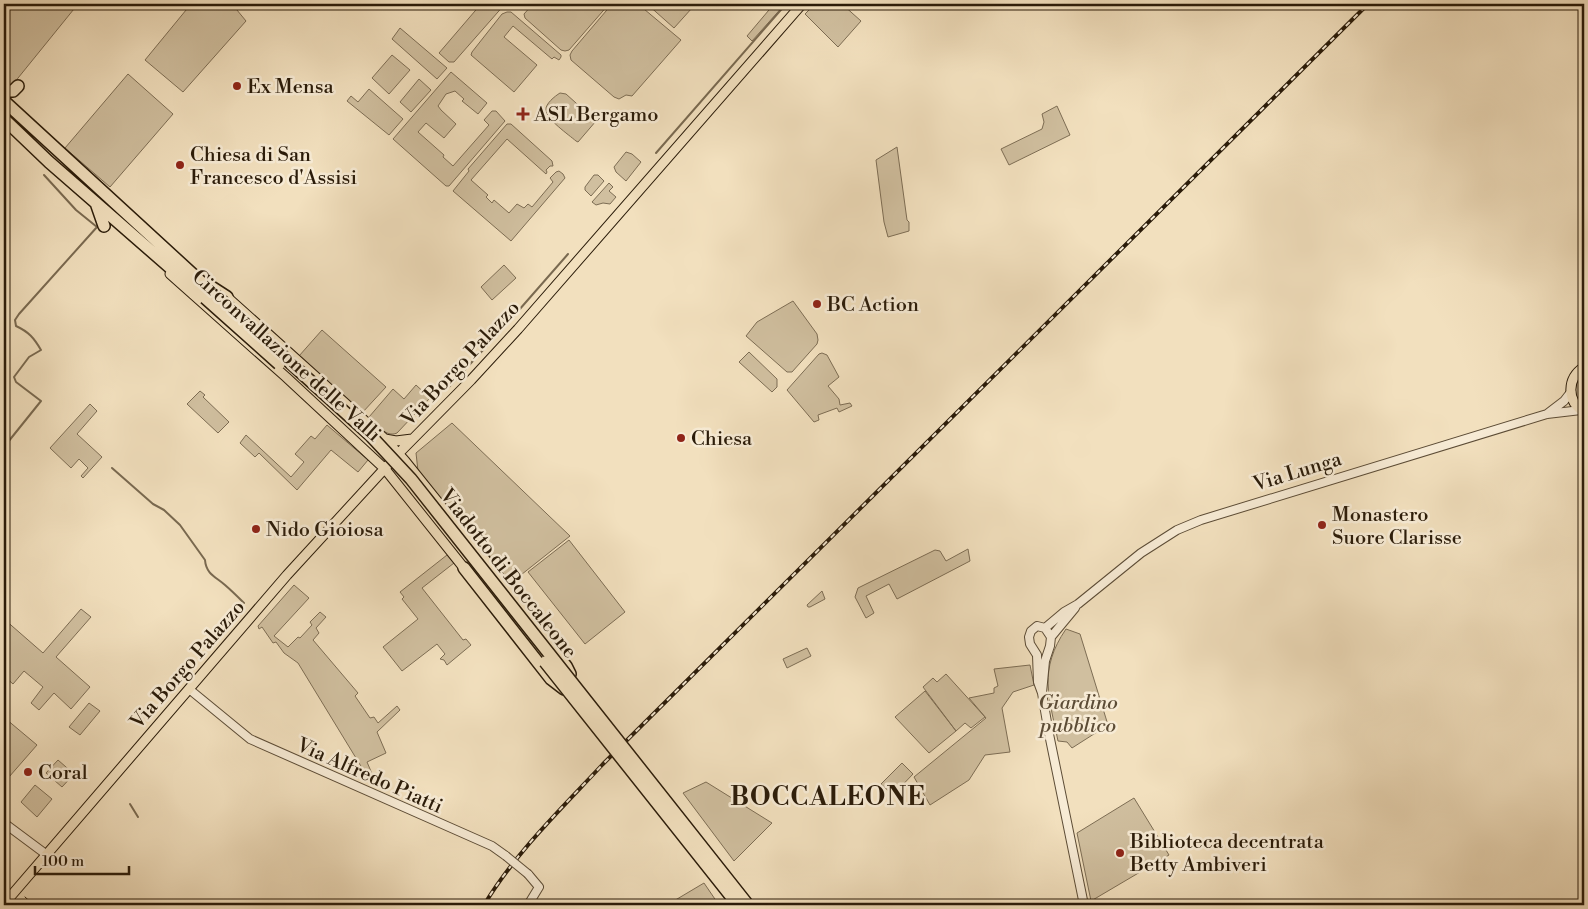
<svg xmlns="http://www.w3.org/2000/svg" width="1588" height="909" viewBox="0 0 1588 909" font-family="'Libre Bodoni',serif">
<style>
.green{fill:#d0bf9f;stroke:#7d6d54}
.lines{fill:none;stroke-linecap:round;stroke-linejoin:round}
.stream{stroke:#796950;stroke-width:2}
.minor-casing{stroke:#5c4c36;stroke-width:10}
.major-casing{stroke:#2a1b09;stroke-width:11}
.highway-casing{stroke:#2a1b09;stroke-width:14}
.minor{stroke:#f7ebd5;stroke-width:8}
.major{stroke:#f2e0be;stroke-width:9}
.highway{stroke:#f2e0be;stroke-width:11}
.tram{stroke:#2a1b09;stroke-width:1}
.rail-casing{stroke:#2a1b09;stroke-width:4}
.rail{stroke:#f7ebd5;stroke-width:2;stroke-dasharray:5.5;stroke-linecap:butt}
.minor-bridge-casing{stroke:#5c4c36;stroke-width:10;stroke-linecap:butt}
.highway-bridge-casing{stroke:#2a1b09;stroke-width:14;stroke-linecap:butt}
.minor-bridge{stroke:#f7ebd5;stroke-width:8}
.highway-bridge{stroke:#f2e0be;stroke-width:11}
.poi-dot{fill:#8f2418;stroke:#f7ebd5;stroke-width:2}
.labels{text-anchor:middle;stroke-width:5;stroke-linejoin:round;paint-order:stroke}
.poi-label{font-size:20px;fill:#2a1b09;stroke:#f7ebd5;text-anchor:start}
.street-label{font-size:20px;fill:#2a1b09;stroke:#f7ebd5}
.park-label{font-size:20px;font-style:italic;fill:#5c4c36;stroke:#f7ebd5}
.district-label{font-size:25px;font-weight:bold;letter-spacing:1px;fill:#2a1b09;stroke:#f7ebd5}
</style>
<rect width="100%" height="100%" fill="#f2e0be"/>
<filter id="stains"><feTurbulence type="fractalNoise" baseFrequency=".004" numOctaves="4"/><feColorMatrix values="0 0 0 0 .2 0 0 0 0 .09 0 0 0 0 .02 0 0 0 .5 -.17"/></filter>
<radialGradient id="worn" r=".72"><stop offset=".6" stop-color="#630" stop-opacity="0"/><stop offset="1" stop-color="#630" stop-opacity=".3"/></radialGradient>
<!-- green -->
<path class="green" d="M 4,4 L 78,4 L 14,83 L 11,86 L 4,86 Z
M 191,4 L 232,4 L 246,21 L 183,92 L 145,60 Z
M 481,4 L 505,4 L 454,62 L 449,62 L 439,53 Z
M 533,4 L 609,4 L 569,50 L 565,51 L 561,50 L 525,18 L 524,14 Z
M 612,4 L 638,4 L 681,40 L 632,96 L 626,95 L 619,99 L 614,97 L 571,60 L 570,55 L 572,51 Z
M 647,4 L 687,4 L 692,8 L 674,28 Z
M 774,4 L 785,4 L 752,41 L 747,36 Z
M 815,4 L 842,4 L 861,21 L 838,47 L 805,14 Z
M 507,12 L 511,12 L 561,55 L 561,57 L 559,60 L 554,57 L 552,59 L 513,26 L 504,37 L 537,65 L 514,92 L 471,55 L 472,52 L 502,14 Z
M 400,28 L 447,68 L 437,79 L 392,39 Z
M 392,55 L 410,70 L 389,94 L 372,78 Z
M 451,72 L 487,103 L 478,114 L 462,101 L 464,99 L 455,91 L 446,94 L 438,106 L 441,110 L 456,124 L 444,138 L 426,123 L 418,132 L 444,155 L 443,157 L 453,166 L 489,125 L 484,120 L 492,111 L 496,111 L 505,121 L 449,186 L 446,186 L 393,139 Z
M 128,74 L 173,114 L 110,187 L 65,148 Z
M 419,79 L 431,90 L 411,112 L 400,102 Z
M 369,89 L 403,119 L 389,135 L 347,101 L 351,96 L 358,102 Z
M 560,93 L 566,94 L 596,121 L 578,142 L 576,141 C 569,135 546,119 546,110 C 545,104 555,96 560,93 Z
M 1057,106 L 1070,135 L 1009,165 L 1001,149 L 1042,129 L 1044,122 L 1042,114 Z
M 507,124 L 511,124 L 552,161 L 553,166 L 550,166 L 546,170 L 547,172 L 546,174 L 507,139 L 471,180 L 488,195 L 486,197 L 492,203 L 494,200 L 509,213 L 517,204 L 524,208 L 528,204 L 532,207 L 553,182 L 550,178 L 556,172 L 559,171 L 563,174 L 565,178 L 511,241 L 453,191 L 469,171 L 468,169 Z
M 897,147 L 907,220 L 909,222 L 909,231 L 888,237 L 884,222 L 876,160 Z
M 626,152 L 632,154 L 641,162 L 626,181 L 616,172 L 614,167 Z
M 594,175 L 598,175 L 604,181 L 591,196 L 585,190 L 585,187 Z
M 609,183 L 613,187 L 609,191 L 616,197 L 610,204 L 603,203 L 596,205 L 592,202 Z
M 504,265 L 516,278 L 492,300 L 481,287 Z
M 793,301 L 817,334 L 818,340 L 817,344 L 792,372 L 787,372 L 746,336 L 757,322 Z
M 322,330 L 386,387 L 362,413 L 299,356 Z
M 749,352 L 777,379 L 777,387 L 772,392 L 739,362 Z
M 822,353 L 827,355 L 839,377 L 828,386 L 839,399 L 840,405 L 850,403 L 852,406 L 839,412 L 837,408 L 818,415 L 819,420 L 814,422 L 787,390 L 819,354 Z
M 1584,372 L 1584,407 C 1571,396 1574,383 1584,372 Z
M 416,385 L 430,398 L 397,433 C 386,438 376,424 369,417 L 393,389 L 404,399 Z
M 200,391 L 205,395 L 203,397 L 229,422 L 218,433 L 187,404 Z
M 90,404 L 97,411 L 77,434 L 102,457 L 83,478 L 81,476 L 88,468 L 79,459 L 71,468 L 50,448 Z
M 452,423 L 570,536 L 507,586 L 418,471 L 416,453 Z
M 327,425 L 368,460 L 358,472 L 331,450 L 297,490 L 259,453 L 255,457 L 240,443 L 246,435 L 291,477 L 304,462 L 295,454 L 311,436 L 315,439 Z
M 569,540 L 625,612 L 585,644 L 528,572 Z
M 968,549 L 970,561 L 897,599 L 889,584 L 866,596 L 874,613 L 866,618 L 855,597 L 858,588 L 935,550 L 940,551 L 946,561 Z
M 447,555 L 454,563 L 422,588 L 463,640 L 466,639 L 471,645 L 447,665 L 444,660 L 440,659 L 445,654 L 437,644 L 402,671 L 383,647 L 418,619 L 402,599 L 404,597 L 400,592 Z
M 294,585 L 309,598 L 274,636 L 288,647 L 298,637 L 300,638 L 312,625 L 310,622 L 320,612 L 326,617 L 316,628 L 319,633 L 313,640 L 358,693 L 355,696 L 370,718 L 374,717 L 378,723 L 397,706 L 400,710 L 377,732 L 386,753 L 367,762 L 373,776 L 370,781 L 298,663 L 284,653 L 276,642 L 273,643 L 262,627 L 259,629 L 258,626 Z
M 822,591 L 825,599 L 810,607 L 808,607 L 807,605 Z
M 81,609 L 91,617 L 56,657 L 90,687 L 71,709 L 54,693 L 39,710 L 31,703 L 43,687 L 24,671 L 13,684 L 4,676 L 4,619 L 43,653 Z
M 1066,629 L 1080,634 L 1108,725 L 1072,748 L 1067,742 L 1058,741 C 1049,697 1038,670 1066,629 Z
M 807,648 L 811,656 L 787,668 L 783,659 Z
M 1030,665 L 1034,685 L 1013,692 L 1002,708 L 1010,752 L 985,755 L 969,780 L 930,805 L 914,777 L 986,718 L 969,698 L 994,693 L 994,688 L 998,686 L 994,669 Z
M 946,674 L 985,717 L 971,728 L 965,723 L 956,731 L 923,687 L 933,678 L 937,682 Z
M 925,691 L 956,731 L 929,753 L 895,717 Z
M 89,703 L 100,711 L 80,735 L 69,727 Z
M 6,719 L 37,745 L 9,777 L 4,772 L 4,721 Z
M 58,760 L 74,774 L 62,787 L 46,773 Z
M 902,763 L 913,774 L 893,795 L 881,784 Z
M 706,782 L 772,823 L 734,861 L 683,793 Z
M 35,785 L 52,799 L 37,817 L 21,802 Z
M 1134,798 L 1169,855 L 1091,901 L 1077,833 Z
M 704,883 L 719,905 L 667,905 Z"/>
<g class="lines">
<!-- stream -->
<path class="stream" d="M 656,153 L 786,4
M 512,318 L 568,254
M 448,388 L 507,324
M 4,447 L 41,401 L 16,382 L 14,377 L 29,357 L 41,350 C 34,338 29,332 16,326 L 15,320 L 19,314 L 97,227 L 76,210 L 44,175
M 112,468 L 153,504 L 164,510 L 180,525 L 205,560 C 206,574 216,577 225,585 C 232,591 238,597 244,603
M 130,804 L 138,817"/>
<!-- minor casing -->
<g class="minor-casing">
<path id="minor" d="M 1547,414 L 1564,401 L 1571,392
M 1045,628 L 1064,612 L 1078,604 L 1141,553 L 1177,530 L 1201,520 L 1547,414 L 1581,410
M 1051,637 L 1075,608
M 189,689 L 250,739 L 492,846 L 506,856
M 1042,693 L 1045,661 L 1050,646 L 1051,637 L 1045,628 L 1037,626 L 1031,631 L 1029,637 L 1030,644 L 1037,655 L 1038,682 L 1042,693 L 1049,734 L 1084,905
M 4,823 L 47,855
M 528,874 L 539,887 L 528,905"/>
</g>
<!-- major casing -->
<g class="major-casing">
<path id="major" d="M 170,274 L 286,377 L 385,469 L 464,568
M 227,297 L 385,439 L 405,461 L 482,557
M 1584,367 C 1567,378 1566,401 1584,412
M 385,439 L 396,441 L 412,439
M 4,904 L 287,575 L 398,454 L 471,380 L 518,329 L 802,4"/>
</g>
<!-- highway casing -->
<g class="highway-casing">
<path id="highway" d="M 4,91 L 13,91 L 18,86
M 4,101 L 211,291
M 4,119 L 49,162 L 205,298
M 96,203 L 104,226
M 210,286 L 227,297
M 482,557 L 566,666 L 570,674
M 464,568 L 551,679 L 564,689"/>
</g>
<!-- minor -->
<use href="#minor" class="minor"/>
<!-- major -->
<use href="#major" class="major"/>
<!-- highway -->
<use href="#highway" class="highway"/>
<!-- tram -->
<path class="tram" d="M 25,897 L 34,905"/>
<!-- rail casing -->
<g class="rail-casing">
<path id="rail" d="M 484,905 C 516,852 561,809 603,764 L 1368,4"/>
</g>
<!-- rail -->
<use href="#rail" class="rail"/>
<!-- minor-bridge casing -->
<g class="minor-bridge-casing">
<path id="minor-bridge" d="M 506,856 L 528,874"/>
</g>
<!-- highway-bridge casing -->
<g class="highway-bridge-casing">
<path id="highway-bridge" d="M 211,291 L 370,435 L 411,479 L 748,905
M 205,298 L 279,364
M 545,662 L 738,905"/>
</g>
<!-- minor-bridge -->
<use href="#minor-bridge" class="minor-bridge"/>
<!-- highway-bridge -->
<use href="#highway-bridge" class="highway-bridge"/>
</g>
<!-- markers -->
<g class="poi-dot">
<circle cx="237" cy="86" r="5"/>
<path d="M520.5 106.5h5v5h5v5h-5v5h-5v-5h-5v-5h5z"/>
<circle cx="180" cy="165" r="5"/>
<circle cx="817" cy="304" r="5"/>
<circle cx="681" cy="438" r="5"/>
<circle cx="1322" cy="525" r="5"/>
<circle cx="256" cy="529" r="5"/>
<circle cx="28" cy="772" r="5"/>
<circle cx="1120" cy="853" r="5"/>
</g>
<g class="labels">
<!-- poi labels -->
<g class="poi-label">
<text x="247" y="93">Ex Mensa</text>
<text x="534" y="121">ASL Bergamo</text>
<text x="190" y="161">Chiesa di San<tspan x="190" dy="23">Francesco d'Assisi</tspan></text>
<text x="827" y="311">BC Action</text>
<text x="691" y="445">Chiesa</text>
<text x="1332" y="521">Monastero<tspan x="1332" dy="23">Suore Clarisse</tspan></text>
<text x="266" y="536">Nido Gioiosa</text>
<text x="38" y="779">Coral</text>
<text x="1130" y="848">Biblioteca decentrata<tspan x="1130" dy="23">Betty Ambiveri</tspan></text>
</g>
<!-- street labels -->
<g class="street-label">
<text transform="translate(287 355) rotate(42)" y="7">Circonvallazione delle Valli</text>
<text transform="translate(460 363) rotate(-47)" y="7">Via Borgo Palazzo</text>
<text transform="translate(1297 471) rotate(-17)" y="7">Via Lunga</text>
<text transform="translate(509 573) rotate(52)" y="7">Viadotto di Boccaleone</text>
<text transform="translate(187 664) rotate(-49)" y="7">Via Borgo Palazzo</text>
<text transform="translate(370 775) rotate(24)" y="7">Via Alfredo Piatti</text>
</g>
<!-- park labels -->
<g class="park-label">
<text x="1078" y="709">Giardino<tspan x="1078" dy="23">pubblico</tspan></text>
</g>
<!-- district labels -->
<g class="district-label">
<text x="828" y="805">BOCCALEONE</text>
</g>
</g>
<!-- margin -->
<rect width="1588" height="909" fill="none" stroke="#f2e0be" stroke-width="20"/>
<rect x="5" y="5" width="1578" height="899" fill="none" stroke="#2a1b09" stroke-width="2.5"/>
<rect x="10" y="10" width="1568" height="889" fill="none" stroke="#2a1b09"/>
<!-- scale -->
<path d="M35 866v8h94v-8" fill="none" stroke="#2a1b09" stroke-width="2.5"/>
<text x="42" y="866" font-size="15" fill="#2a1b09" stroke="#f7ebd5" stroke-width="4" paint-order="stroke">100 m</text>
<rect width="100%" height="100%" filter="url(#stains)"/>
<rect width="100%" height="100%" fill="url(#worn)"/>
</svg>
